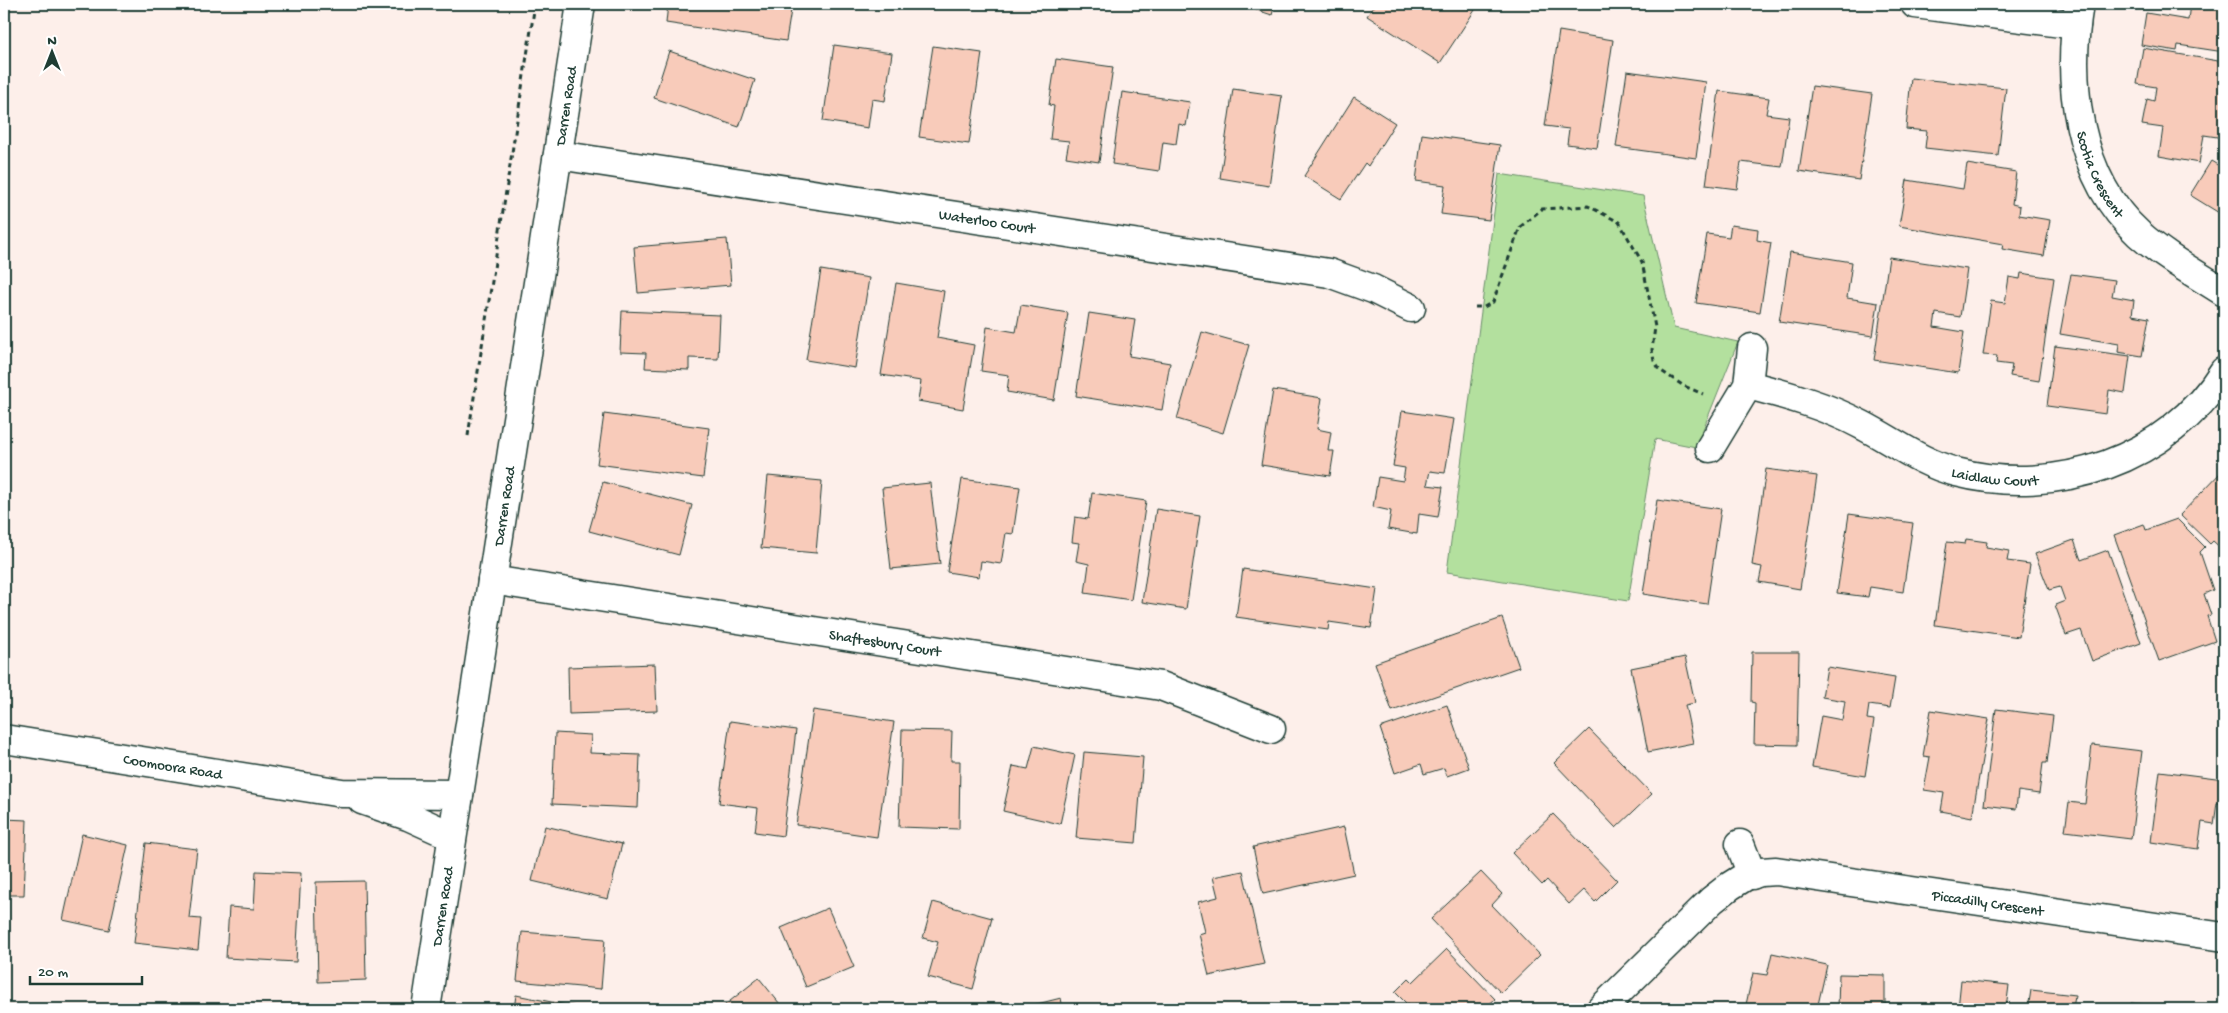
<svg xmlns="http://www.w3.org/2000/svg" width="2228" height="1013" viewBox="0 0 2228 1013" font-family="'Gochi Hand',sans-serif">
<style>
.green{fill:#b3e09e;stroke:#698e69}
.building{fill:#f8cbba;stroke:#1f3d34}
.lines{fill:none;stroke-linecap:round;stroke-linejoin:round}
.street-casing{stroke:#1f3d34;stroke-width:31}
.path{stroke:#1f3d34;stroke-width:3;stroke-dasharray:5 4;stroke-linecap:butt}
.street{stroke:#fff;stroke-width:28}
.labels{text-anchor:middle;stroke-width:4;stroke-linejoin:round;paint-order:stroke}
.street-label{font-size:15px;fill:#1f3d34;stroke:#fff}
</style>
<rect width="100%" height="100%" fill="#fdefea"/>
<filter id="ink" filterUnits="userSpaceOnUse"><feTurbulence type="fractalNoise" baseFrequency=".02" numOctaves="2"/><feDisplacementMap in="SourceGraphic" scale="10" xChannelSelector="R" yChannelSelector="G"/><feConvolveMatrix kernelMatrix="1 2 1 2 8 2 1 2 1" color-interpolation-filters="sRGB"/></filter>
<g filter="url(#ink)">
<!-- green -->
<path class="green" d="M 1499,174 L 1643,196 L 1674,328 L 1738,342 L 1696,447 L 1655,439 L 1628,601 L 1447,572 Z"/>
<!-- building -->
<path class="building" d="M 668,4 L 792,4 L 786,41 L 666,23 Z
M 1238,4 L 1275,4 L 1272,15 Z
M 1375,4 L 1466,4 L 1475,10 L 1440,63 L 1367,16 Z
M 2190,4 L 2224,4 L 2224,52 L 2178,45 L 2177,51 L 2141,45 L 2146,13 L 2188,20 Z
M 1559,31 L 1613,40 L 1597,148 L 1567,144 L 1569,129 L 1545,126 Z
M 834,45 L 892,53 L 885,101 L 872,99 L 868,128 L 823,121 Z
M 933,46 L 982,53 L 969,144 L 919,137 Z
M 2143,48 L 2224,62 L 2224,138 L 2204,135 L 2199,163 L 2159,156 L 2163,128 L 2142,125 L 2147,99 L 2154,101 L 2156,87 L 2137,84 Z
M 669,51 L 755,80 L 739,127 L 654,98 Z
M 1056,59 L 1113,67 L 1099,162 L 1066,157 L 1069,141 L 1050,139 L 1054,106 L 1049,105 Z
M 1627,71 L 1706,82 L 1696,158 L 1616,147 Z
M 1911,78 L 2006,88 L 1998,156 L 1925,148 L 1927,131 L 1906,129 Z
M 1812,86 L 1872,94 L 1859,180 L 1799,171 Z
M 1233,89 L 1282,96 L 1269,186 L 1220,178 Z
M 1719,91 L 1769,98 L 1766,114 L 1789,117 L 1782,167 L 1741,162 L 1737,189 L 1706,185 Z
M 1122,92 L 1190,102 L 1186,126 L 1179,124 L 1176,144 L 1163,142 L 1159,171 L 1112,164 Z
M 1354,97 L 1395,123 L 1368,166 L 1365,163 L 1341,199 L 1304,176 Z
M 1422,134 L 1500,145 L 1489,220 L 1441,214 L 1445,185 L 1416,181 Z
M 2211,161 L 2224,169 L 2224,216 L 2190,195 Z
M 1967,164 L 2016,172 L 2012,204 L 2020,206 L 2019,215 L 2050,220 L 2044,256 L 2002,249 L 2003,244 L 1899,226 L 1907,180 L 1963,189 Z
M 1731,225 L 1758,229 L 1757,240 L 1771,243 L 1760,312 L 1696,303 L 1707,234 L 1729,237 Z
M 727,239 L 731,285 L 638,293 L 634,247 Z
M 1790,252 L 1852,262 L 1847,298 L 1878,303 L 1873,336 L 1779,322 Z
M 1889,257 L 1967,269 L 1960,317 L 1936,313 L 1934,327 L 1964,332 L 1958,373 L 1874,360 Z
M 821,270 L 869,278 L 855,368 L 806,360 Z
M 2021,273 L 2054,278 L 2039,381 L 2010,376 L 2012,365 L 1996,363 L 1997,356 L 1983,355 L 1991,301 L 2005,303 L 2009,277 L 2020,279 Z
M 2071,274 L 2115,280 L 2112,296 L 2134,300 L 2132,315 L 2149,318 L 2142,356 L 2118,352 L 2119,344 L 2060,334 Z
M 896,283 L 944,291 L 937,338 L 974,345 L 963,409 L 918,401 L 921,381 L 881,375 Z
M 1021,305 L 1068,313 L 1054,400 L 1007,392 L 1009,375 L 981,371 L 987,327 L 1016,332 Z
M 622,311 L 720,315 L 718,359 L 689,358 L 689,370 L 645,368 L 646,353 L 620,352 Z
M 1089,313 L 1135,320 L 1129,356 L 1170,363 L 1162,410 L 1076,396 Z
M 1202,332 L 1249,345 L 1223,433 L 1177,419 Z
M 2055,346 L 2130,356 L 2125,393 L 2109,390 L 2106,414 L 2047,406 Z
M 1273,390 L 1322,398 L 1317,429 L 1331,432 L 1328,451 L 1334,451 L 1330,476 L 1261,465 Z
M 1402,411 L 1454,419 L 1445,473 L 1430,471 L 1427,485 L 1443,487 L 1438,517 L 1419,514 L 1417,534 L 1388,529 L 1391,511 L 1373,507 L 1378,477 L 1403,481 L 1405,468 L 1393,466 Z
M 604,414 L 709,428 L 703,478 L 597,464 Z
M 1766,469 L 1817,476 L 1800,589 L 1759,582 L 1762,567 L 1752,565 Z
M 2224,469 L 2224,551 L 2213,541 L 2210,544 L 2180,515 Z
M 768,476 L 822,481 L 816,553 L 761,548 Z
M 962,479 L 1020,487 L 1013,534 L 1006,533 L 1001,564 L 981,561 L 979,577 L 947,572 Z
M 603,482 L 692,505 L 679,555 L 589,531 Z
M 930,483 L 940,564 L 891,569 L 882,488 Z
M 1092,493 L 1146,501 L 1131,600 L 1085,593 L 1089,564 L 1076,561 L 1079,543 L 1072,542 L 1075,517 L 1088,519 Z
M 1657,500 L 1721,509 L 1707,604 L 1643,594 Z
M 1156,509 L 1200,516 L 1186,609 L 1142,602 Z
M 1849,514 L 1913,523 L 1903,592 L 1870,587 L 1868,597 L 1837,593 Z
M 2177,519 L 2205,547 L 2200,552 L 2213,590 L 2204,594 L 2211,615 L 2207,616 L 2215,641 L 2159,661 L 2114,535 L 2144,524 L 2146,530 Z
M 1966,539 L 1987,542 L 1986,547 L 2009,551 L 2007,561 L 2030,564 L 2019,637 L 1935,625 L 1947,542 L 1965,544 Z
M 2074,540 L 2081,560 L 2108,550 L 2141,643 L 2092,661 L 2081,630 L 2066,635 L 2055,605 L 2065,601 L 2060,587 L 2049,590 L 2035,554 Z
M 1243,569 L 1377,589 L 1371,628 L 1329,622 L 1328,630 L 1236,617 Z
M 1502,618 L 1519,667 L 1392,711 L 1375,663 Z
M 1752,652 L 1799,652 L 1797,745 L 1754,744 L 1755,703 L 1751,702 Z
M 1685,657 L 1695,703 L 1685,705 L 1693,743 L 1648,752 L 1631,668 Z
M 655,664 L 657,711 L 569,714 L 568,667 Z
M 1827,667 L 1895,678 L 1890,708 L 1869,705 L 1867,719 L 1874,720 L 1865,776 L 1812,767 L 1821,716 L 1842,720 L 1845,701 L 1822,697 Z
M 1447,705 L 1469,768 L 1447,776 L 1444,768 L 1424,774 L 1421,764 L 1395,773 L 1380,728 Z
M 1996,709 L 2053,716 L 2047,763 L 2043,763 L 2039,794 L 2018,791 L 2016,809 L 1984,805 Z
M 813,710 L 894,722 L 877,837 L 796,825 Z
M 1931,710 L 1989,719 L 1972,817 L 1941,811 L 1944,793 L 1924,790 L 1930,757 L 1923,756 Z
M 730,721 L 796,730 L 783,836 L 755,832 L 758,808 L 719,803 Z
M 1589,729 L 1652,794 L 1616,828 L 1554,763 Z
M 902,730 L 952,731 L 951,761 L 960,761 L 959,829 L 899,827 Z
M 555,733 L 591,735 L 590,753 L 640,755 L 638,808 L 552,804 Z
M 2092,745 L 2142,751 L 2131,839 L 2065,831 L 2069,802 L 2085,804 Z
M 1034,746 L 1075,755 L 1060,824 L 1003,811 L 1013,766 L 1028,769 Z
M 1084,752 L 1143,757 L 1136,843 L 1076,838 Z
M 2160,771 L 2224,779 L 2224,803 L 2217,803 L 2214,824 L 2202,822 L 2198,849 L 2151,842 Z
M 1553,814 L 1617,880 L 1595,902 L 1584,890 L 1569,904 L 1547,880 L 1542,885 L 1512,853 Z
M 4,819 L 27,820 L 24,895 L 4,895 Z
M 545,826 L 622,844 L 608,899 L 532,881 Z
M 1344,827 L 1354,874 L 1263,894 L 1253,847 Z
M 82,834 L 128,845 L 109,930 L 63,920 Z
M 146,843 L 197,849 L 189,918 L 201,919 L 198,950 L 134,943 Z
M 256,871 L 301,873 L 296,962 L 226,958 L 229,907 L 254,909 Z
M 1243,871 L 1264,964 L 1209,976 L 1199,934 L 1205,932 L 1198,902 L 1218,897 L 1213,877 Z
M 1481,872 L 1502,894 L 1492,905 L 1540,955 L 1501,993 L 1431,919 Z
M 364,881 L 366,980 L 318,982 L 316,882 Z
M 933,902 L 992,918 L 973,989 L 928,977 L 938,942 L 923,938 Z
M 828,908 L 854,967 L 806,987 L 781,928 Z
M 522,932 L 605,939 L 601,989 L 517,981 Z
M 1447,949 L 1495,999 L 1484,1009 L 1423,1009 L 1417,1003 L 1412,1009 L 1395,992 L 1409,978 L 1413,982 Z
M 1772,953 L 1827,965 L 1817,1009 L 1745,1009 L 1753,973 L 1767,975 Z
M 1839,974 L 1885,975 L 1885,1004 L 1896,1005 L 1896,1009 L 1838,1009 Z
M 759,978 L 784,1009 L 720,1009 Z
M 1961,980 L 2009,985 L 2006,1009 L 1958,1009 Z
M 2031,990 L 2075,995 L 2073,1009 L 2028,1009 Z
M 516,995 L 587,1009 L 514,1009 Z
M 1061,998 L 1063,1009 L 1017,1009 Z
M 2131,1003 L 2181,1009 L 2130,1009 Z"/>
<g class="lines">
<!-- street casing -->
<g class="street-casing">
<g id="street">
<path d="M 1915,4 L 2076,25"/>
<path id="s1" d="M 2079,4 C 2066,82 2077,178 2139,234 C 2165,257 2196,274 2224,292"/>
<path id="s2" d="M 558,155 L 1329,273 L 1373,289 L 1411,308"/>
<path id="s3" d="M 1748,385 C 1787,395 1826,406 1862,425 C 1893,441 1921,463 1956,472 C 2056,498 2169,460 2224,371"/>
<path d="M 1710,448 L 1748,385 L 1752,348"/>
<path id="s4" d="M 492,580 L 1161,686 L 1271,729"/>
<path id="s5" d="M 4,739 L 342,793 L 459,794"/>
<path d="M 362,800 L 408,816 L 452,836"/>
<path d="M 1740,844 L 1752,875"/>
<path id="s6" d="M 426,1009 L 581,4"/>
<path id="s7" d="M 1601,1009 L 1712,900 L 1730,886 L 1746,876 L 1761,872 L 1776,871 L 2224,937"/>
</g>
</g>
<!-- path -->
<path class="path" d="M 1475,307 L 1484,307 L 1493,302 L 1520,227 L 1542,209 L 1588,206 L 1619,222 L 1642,262 L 1655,327 L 1652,350 L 1654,361 L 1660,370 L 1684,386 L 1703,394
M 468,436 L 535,4"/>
<!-- street -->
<use href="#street" class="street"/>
</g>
</g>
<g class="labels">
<!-- street labels -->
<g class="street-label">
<text dy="5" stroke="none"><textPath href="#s6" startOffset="914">Darren Road</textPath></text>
<text dy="5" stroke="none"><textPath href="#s1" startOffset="175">Scotia Crescent</textPath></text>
<text dy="5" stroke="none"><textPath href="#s2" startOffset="434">Waterloo Court</textPath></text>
<text dy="5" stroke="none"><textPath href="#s3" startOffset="266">Laidlaw Court</textPath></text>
<text dy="5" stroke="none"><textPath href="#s6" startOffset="509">Darren Road</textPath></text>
<text dy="5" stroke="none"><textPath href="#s4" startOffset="398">Shaftesbury Court</textPath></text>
<text dy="5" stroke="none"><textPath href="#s5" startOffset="171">Coomoora Road</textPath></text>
<text dy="5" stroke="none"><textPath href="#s7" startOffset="442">Piccadilly Crescent</textPath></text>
<text dy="5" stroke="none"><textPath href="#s6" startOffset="104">Darren Road</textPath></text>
</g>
</g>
<!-- margin -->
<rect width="2228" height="1013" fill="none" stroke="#fff" stroke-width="20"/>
<rect x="10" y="10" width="2208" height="993" fill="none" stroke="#1f3d34" stroke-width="2" filter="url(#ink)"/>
<!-- north arrow -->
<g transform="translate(52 52)" stroke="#ffffff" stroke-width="4" paint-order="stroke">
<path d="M0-4L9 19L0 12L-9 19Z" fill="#1f3d34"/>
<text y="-8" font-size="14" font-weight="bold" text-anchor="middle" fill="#1f3d34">N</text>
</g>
<!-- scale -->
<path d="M30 976v8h112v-8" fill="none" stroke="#1f3d34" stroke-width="2.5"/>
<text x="38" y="976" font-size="15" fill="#1f3d34" stroke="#ffffff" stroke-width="4" paint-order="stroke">20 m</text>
</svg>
